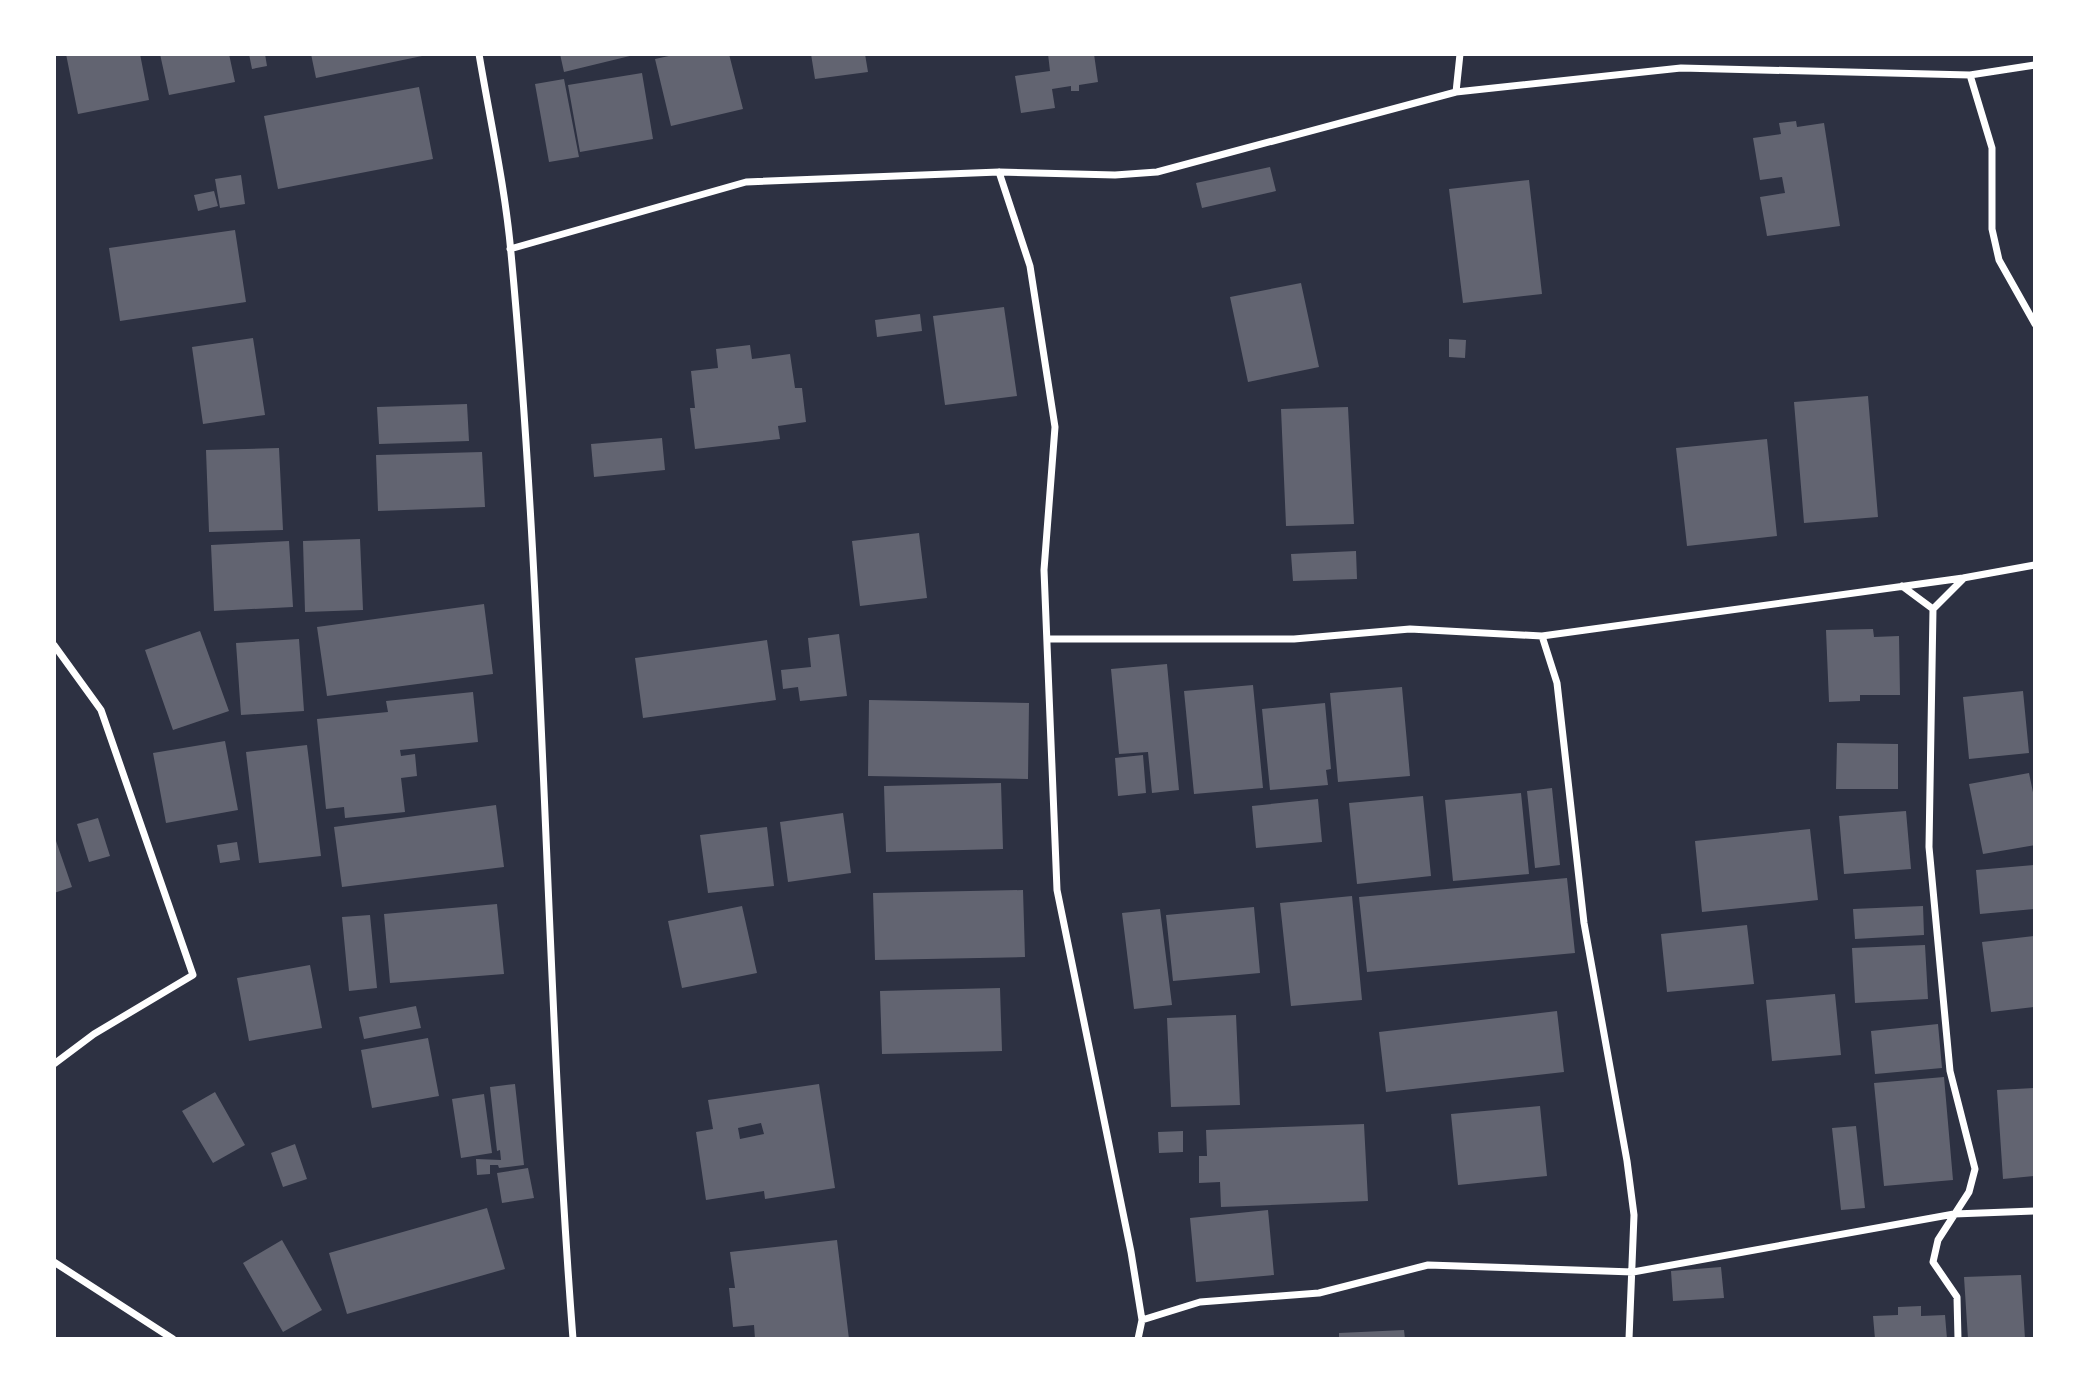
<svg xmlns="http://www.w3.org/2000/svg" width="2089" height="1393" viewBox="0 0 2089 1393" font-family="Georgia,serif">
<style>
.building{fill:#626471;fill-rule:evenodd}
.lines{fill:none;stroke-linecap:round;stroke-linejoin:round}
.minor{stroke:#fff;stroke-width:7}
</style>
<rect width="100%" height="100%" fill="#2d3142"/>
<!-- building -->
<path class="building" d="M 66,54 L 140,54 L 149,100 L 78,114 Z
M 160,54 L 229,54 L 235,82 L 169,95 Z
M 249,54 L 265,54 L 267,66 L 252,69 Z
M 311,54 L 427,54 L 427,55 L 316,78 Z
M 560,54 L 634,54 L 634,55 L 564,72 Z
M 678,54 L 729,54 L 743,109 L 671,126 L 655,59 Z
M 811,54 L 865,54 L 868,72 L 815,79 Z
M 1048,54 L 1094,54 L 1098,82 L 1079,85 L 1079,91 L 1071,91 L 1071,86 L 1052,89 L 1055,108 L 1021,113 L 1015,76 L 1050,71 Z
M 642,73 L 653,139 L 580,152 L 568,85 Z
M 564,79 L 579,157 L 549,162 L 535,84 Z
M 419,87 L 433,159 L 278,189 L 264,116 Z
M 1796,121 L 1797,127 L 1824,123 L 1840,226 L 1767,236 L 1760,197 L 1785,193 L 1782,177 L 1760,180 L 1753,138 L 1781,134 L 1779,123 Z
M 1270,167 L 1276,191 L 1202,208 L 1196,183 Z
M 241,175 L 245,204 L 220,208 L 215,179 Z
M 1529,180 L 1542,294 L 1463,303 L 1449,189 Z
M 214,191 L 218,206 L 198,211 L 194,195 Z
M 235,230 L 246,302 L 120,321 L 109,248 Z
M 1301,283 L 1319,367 L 1248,382 L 1230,297 Z
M 1004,307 L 1017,396 L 945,405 L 933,316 Z
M 920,314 L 922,331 L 877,337 L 875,320 Z
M 253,338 L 265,415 L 203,424 L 192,347 Z
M 1449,339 L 1466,340 L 1465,358 L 1449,357 Z
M 750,345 L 752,359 L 790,354 L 795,388 L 802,388 L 806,422 L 778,426 L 780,439 L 695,449 L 690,408 L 695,408 L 691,371 L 718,368 L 716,349 Z
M 1868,396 L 1878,517 L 1804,523 L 1794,402 Z
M 467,404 L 469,441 L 379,444 L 377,407 Z
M 1348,407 L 1354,524 L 1286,526 L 1281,409 Z
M 662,438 L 665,470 L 594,477 L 591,444 Z
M 1767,439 L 1777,536 L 1687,546 L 1676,448 Z
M 279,448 L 283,530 L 209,532 L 206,450 Z
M 482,452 L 485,507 L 378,511 L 376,455 Z
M 919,533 L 927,598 L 860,606 L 852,541 Z
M 360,539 L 363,610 L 305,612 L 303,541 Z
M 289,541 L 293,607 L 214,611 L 211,545 Z
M 1356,551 L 1357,579 L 1293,581 L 1291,554 Z
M 484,604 L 493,674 L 327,696 L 317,627 Z
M 1873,629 L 1874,637 L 1899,636 L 1900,695 L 1860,695 L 1860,701 L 1829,702 L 1826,630 Z
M 200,631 L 229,711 L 173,730 L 145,650 Z
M 839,634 L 847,696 L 800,701 L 798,687 L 783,689 L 781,670 L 811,667 L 808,638 Z
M 299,639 L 304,711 L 241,715 L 236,643 Z
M 767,640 L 776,700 L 643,718 L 635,658 Z
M 1167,664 L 1179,790 L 1152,793 L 1148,752 L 1119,754 L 1111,669 Z
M 1253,685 L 1263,788 L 1194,794 L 1184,691 Z
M 1402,687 L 1410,776 L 1338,782 L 1330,693 Z
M 2023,691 L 2029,753 L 1969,759 L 1963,697 Z
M 473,692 L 478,742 L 400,750 L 401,756 L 415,754 L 417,776 L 401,778 L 405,812 L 345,818 L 344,807 L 326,809 L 317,719 L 388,712 L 386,701 Z
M 869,700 L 1029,703 L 1028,779 L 868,776 Z
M 1325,703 L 1331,769 L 1326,770 L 1328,785 L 1270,790 L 1262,709 Z
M 225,741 L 238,810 L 166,823 L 153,753 Z
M 1837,743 L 1898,744 L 1898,789 L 1836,789 Z
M 307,745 L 321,856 L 259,863 L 246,752 Z
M 1143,755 L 1146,793 L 1118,796 L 1115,758 Z
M 2029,773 L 2035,802 L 2035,845 L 1983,854 L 1969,784 Z
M 1001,783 L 1003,849 L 886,852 L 884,786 Z
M 1552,788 L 1560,865 L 1535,868 L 1527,791 Z
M 1521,793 L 1529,874 L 1453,881 L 1445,800 Z
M 1423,796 L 1431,876 L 1357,884 L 1349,803 Z
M 1318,799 L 1322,842 L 1256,848 L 1252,806 Z
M 496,805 L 504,867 L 342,887 L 334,827 Z
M 1906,811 L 1911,869 L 1844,874 L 1839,816 Z
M 843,813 L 851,873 L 788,882 L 780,822 Z
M 98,818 L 110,856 L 89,862 L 77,824 Z
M 767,827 L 774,886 L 708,893 L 700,835 Z
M 1810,829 L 1818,900 L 1702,912 L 1695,841 Z
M 55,838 L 72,887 L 54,893 L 54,839 Z
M 237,842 L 240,860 L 220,863 L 217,845 Z
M 2035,865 L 2035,909 L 1980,914 L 1976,870 Z
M 1567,878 L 1575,953 L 1367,972 L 1359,897 Z
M 1023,890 L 1025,957 L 875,960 L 873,893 Z
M 1352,896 L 1362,1000 L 1291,1006 L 1280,903 Z
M 497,904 L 504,974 L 390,983 L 384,914 Z
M 742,906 L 757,973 L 682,988 L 668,921 Z
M 1923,906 L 1924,935 L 1855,939 L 1853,909 Z
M 1254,907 L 1260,973 L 1173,981 L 1166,915 Z
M 1160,909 L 1172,1005 L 1134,1009 L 1122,913 Z
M 370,915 L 377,988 L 349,991 L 342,917 Z
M 1747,925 L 1754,984 L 1667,992 L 1661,934 Z
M 2035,936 L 2035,1007 L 1991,1012 L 1982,942 Z
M 1925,945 L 1928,999 L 1855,1003 L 1852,948 Z
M 310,965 L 322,1028 L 249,1041 L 237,978 Z
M 1000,988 L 1002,1051 L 882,1054 L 880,991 Z
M 1835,994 L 1841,1055 L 1772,1061 L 1766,1000 Z
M 416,1006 L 421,1028 L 364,1039 L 359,1017 Z
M 1557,1011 L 1564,1072 L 1386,1092 L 1379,1032 Z
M 1236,1015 L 1240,1105 L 1171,1107 L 1167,1018 Z
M 1938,1024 L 1942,1068 L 1875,1074 L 1871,1031 Z
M 428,1038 L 439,1096 L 372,1108 L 361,1050 Z
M 1944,1077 L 1953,1180 L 1884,1186 L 1874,1083 Z
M 515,1084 L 524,1165 L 499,1168 L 498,1165 L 490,1165 L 490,1174 L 477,1175 L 476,1159 L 501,1160 L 500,1150 L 497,1151 L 490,1087 Z
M 819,1084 L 835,1188 L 765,1199 L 764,1191 L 706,1200 L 696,1132 L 713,1129 L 708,1100 ZM 761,1123 L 764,1134 L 740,1139 L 738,1128 Z
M 2035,1088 L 2035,1176 L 2003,1179 L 1997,1090 Z
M 215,1092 L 245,1145 L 213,1163 L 182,1111 Z
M 484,1094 L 492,1153 L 461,1158 L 452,1099 Z
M 1540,1106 L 1547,1176 L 1458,1185 L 1451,1114 Z
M 1364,1124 L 1368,1201 L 1221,1207 L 1220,1182 L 1199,1183 L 1199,1156 L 1207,1156 L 1206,1130 Z
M 1856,1126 L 1865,1208 L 1841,1210 L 1832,1128 Z
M 1183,1131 L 1183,1152 L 1159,1153 L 1158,1132 Z
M 295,1144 L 307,1179 L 283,1187 L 271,1153 Z
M 528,1168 L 534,1198 L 502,1203 L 497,1173 Z
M 487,1208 L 505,1269 L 347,1314 L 329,1253 Z
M 1268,1210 L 1274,1275 L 1196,1282 L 1190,1218 Z
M 282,1240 L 322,1310 L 283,1332 L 243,1263 Z
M 837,1240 L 849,1339 L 755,1339 L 754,1325 L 733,1327 L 729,1288 L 735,1288 L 730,1252 Z
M 1721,1267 L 1724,1298 L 1673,1301 L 1671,1271 Z
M 2021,1275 L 2025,1339 L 1968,1339 L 1964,1277 Z
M 1921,1306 L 1921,1316 L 1945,1315 L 1947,1339 L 1875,1339 L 1873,1316 L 1898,1315 L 1898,1307 Z
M 1404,1330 L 1405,1339 L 1339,1339 L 1339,1333 Z"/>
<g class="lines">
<!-- minor -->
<path class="minor" d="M 479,54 C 490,120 505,186 511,253 C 545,614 545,977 573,1339
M 1970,75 L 1992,148 L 1992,229 L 1999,260 L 2035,324
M 1456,92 L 1460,54
M 999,172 L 1030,266 L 1055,427 L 1044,570 L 1057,890 L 1131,1252 L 1142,1320 L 1138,1339
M 510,249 L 746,182 L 999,172 L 1115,175 L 1157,172 L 1456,92 L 1681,68 L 1970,75 L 2035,65
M 1902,586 L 1933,609
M 1542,636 L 1557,683 L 1584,923 L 1627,1161 L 1634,1215 L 1629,1339
M 1049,639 L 1294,639 L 1410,629 L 1542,636 L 1963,578 L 2035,565
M 54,645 L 101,710 L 193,975 L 94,1034 L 54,1064
M 54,1262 L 173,1339
M 1142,1320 L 1200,1302 L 1319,1293 L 1428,1265 L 1633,1272 L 1954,1214 L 2035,1211
M 1958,1339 L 1957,1297 L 1933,1262 L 1938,1240 L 1969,1192 L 1975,1169 L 1950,1071 L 1929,847 L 1933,609 L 1963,579"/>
</g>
<!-- border -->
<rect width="2089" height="1393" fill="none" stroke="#ffffff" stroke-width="112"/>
</svg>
